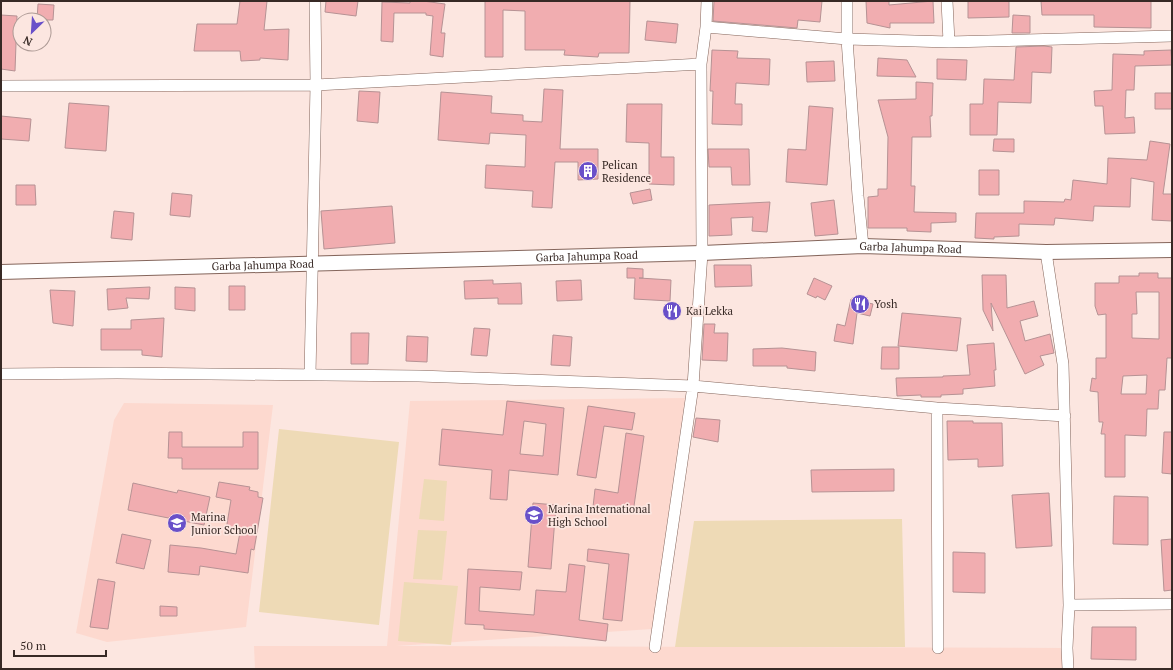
<svg xmlns="http://www.w3.org/2000/svg" width="1173" height="670" viewBox="0 0 1173 670" font-family="'PT Serif',serif">
<style>
.built{fill:#fdd9cf}
.green{fill:#eedab6}
.building{fill:#f1adb0;stroke:#b69294;fill-rule:evenodd}
.lines{fill:none;stroke-linecap:round;stroke-linejoin:round}
.minor-casing{stroke:#84655b;stroke-width:12}
.tertiary-casing{stroke:#84655b;stroke-width:16}
.minor{stroke:#fff;stroke-width:11}
.tertiary{stroke:#fff;stroke-width:14}
.labels{text-anchor:middle;stroke-width:3.5;stroke-linejoin:round;paint-order:stroke}
.poi-label{font-size:11px;fill:#372925;stroke:#fce6e0;text-anchor:start}
.street-label{font-size:11px;fill:#372925;stroke:#fce6e0}
</style>
<rect width="100%" height="100%" fill="#fce6e0"/>
<!-- built -->
<path class="built" d="M 685,398 L 652,629 L 396,646 L 1067,648 L 1066,669 L 255,669 L 254,646 L 387,646 L 410,401 Z
M 124,403 L 273,405 L 246,627 L 107,642 L 76,633 L 114,420 Z"/>
<!-- green -->
<path class="green" d="M 279,429 L 399,442 L 379,625 L 259,612 Z
M 424,479 L 447,481 L 444,521 L 419,519 Z
M 902,519 L 905,647 L 675,647 L 694,521 Z
M 418,530 L 447,531 L 442,580 L 413,579 Z
M 404,582 L 458,586 L 451,645 L 398,641 Z"/>
<!-- building -->
<path class="building" d="M 240,1 L 267,1 L 264,30 L 289,29 L 288,60 L 260,58 L 260,60 L 241,61 L 240,51 L 194,51 L 197,24 L 237,24 Z
M 326,1 L 358,1 L 356,16 L 325,12 Z
M 410,1 L 423,1 L 445,4 L 441,33 L 445,33 L 443,57 L 430,55 L 433,16 L 426,15 L 426,13 L 394,13 L 393,42 L 381,41 L 382,2 L 410,3 Z
M 485,1 L 630,1 L 629,53 L 599,53 L 598,57 L 564,55 L 565,50 L 525,50 L 525,11 L 503,10 L 503,57 L 485,57 Z
M 714,1 L 822,1 L 820,22 L 798,20 L 797,28 L 713,21 Z
M 866,1 L 889,1 L 889,5 L 933,1 L 934,23 L 890,23 L 890,28 L 867,23 Z
M 968,1 L 1009,1 L 1009,17 L 968,18 Z
M 1041,1 L 1151,1 L 1151,28 L 1094,27 L 1094,15 L 1042,15 Z
M 38,4 L 54,5 L 53,20 L 37,20 Z
M 1,15 L 17,16 L 15,71 L 1,69 Z
M 1013,15 L 1030,16 L 1030,33 L 1012,33 Z
M 647,21 L 678,24 L 676,43 L 645,40 Z
M 1044,46 L 1052,47 L 1051,73 L 1032,72 L 1031,103 L 998,102 L 997,135 L 970,135 L 970,104 L 983,104 L 984,79 L 1014,80 L 1016,47 Z
M 712,50 L 738,51 L 737,58 L 770,59 L 769,85 L 736,83 L 735,104 L 742,104 L 742,125 L 712,124 L 713,91 L 710,91 Z
M 1171,50 L 1172,65 L 1135,66 L 1134,90 L 1126,90 L 1125,118 L 1134,117 L 1135,133 L 1105,134 L 1103,106 L 1095,106 L 1094,91 L 1112,90 L 1113,54 L 1144,55 L 1144,51 Z
M 878,58 L 907,60 L 916,77 L 877,76 Z
M 937,59 L 967,60 L 966,80 L 937,79 Z
M 834,61 L 835,81 L 807,82 L 806,62 Z
M 916,82 L 933,83 L 932,116 L 930,116 L 931,137 L 912,137 L 911,186 L 915,186 L 914,212 L 956,213 L 956,222 L 931,223 L 931,232 L 907,231 L 907,228 L 868,228 L 868,197 L 878,196 L 878,189 L 887,189 L 888,137 L 878,100 L 916,99 Z
M 544,89 L 563,90 L 560,149 L 598,149 L 598,179 L 578,180 L 578,162 L 555,162 L 552,208 L 532,207 L 533,191 L 485,188 L 486,165 L 525,167 L 526,135 L 490,133 L 489,144 L 438,140 L 441,92 L 492,96 L 491,113 L 523,115 L 523,121 L 542,122 Z
M 359,91 L 380,92 L 378,123 L 357,121 Z
M 1155,93 L 1172,93 L 1172,109 L 1155,109 Z
M 69,103 L 109,106 L 106,151 L 65,148 Z
M 627,104 L 662,104 L 661,157 L 674,157 L 674,185 L 649,184 L 649,143 L 626,142 Z
M 809,106 L 833,108 L 827,185 L 786,182 L 788,149 L 806,150 Z
M 1,116 L 31,119 L 29,141 L 1,139 Z
M 994,139 L 1014,139 L 1014,152 L 993,151 Z
M 1150,141 L 1170,144 L 1163,194 L 1172,194 L 1172,221 L 1152,220 L 1154,182 L 1131,178 L 1130,207 L 1094,206 L 1093,221 L 1055,218 L 1054,225 L 1019,224 L 1019,236 L 994,237 L 994,239 L 975,238 L 976,213 L 1024,213 L 1024,201 L 1064,202 L 1065,199 L 1071,200 L 1073,180 L 1107,184 L 1108,158 L 1147,160 Z
M 708,149 L 749,149 L 750,185 L 732,185 L 731,167 L 709,167 Z
M 979,170 L 999,170 L 999,195 L 979,195 Z
M 16,185 L 35,185 L 36,205 L 16,205 Z
M 650,189 L 652,200 L 633,204 L 630,193 Z
M 172,193 L 192,195 L 190,217 L 170,215 Z
M 834,200 L 838,234 L 815,236 L 811,203 Z
M 770,202 L 767,232 L 752,231 L 753,217 L 731,218 L 732,235 L 709,236 L 709,205 Z
M 392,206 L 395,243 L 324,249 L 321,211 Z
M 114,211 L 134,213 L 132,240 L 111,238 Z
M 714,265 L 751,265 L 752,286 L 715,287 Z
M 627,268 L 643,269 L 643,278 L 639,278 L 671,280 L 670,301 L 634,299 L 635,278 L 627,278 Z
M 1139,273 L 1158,273 L 1158,278 L 1172,278 L 1172,358 L 1167,358 L 1165,390 L 1159,390 L 1158,409 L 1147,409 L 1146,436 L 1125,435 L 1125,477 L 1105,477 L 1105,434 L 1101,434 L 1103,422 L 1099,422 L 1098,392 L 1090,391 L 1092,378 L 1096,379 L 1096,358 L 1106,358 L 1106,314 L 1098,315 L 1095,306 L 1095,283 L 1119,283 L 1119,276 L 1139,276 ZM 1136,292 L 1159,292 L 1159,339 L 1132,338 L 1132,314 L 1137,314 ZM 1147,375 L 1146,394 L 1121,394 L 1123,376 Z
M 982,275 L 1006,275 L 1007,308 L 1034,301 L 1038,316 L 1020,321 L 1025,341 L 1050,334 L 1054,353 L 1040,356 L 1044,365 L 1025,374 L 991,303 L 993,331 L 983,310 Z
M 814,278 L 832,286 L 825,300 L 817,296 L 816,298 L 807,294 Z
M 493,280 L 493,284 L 521,283 L 522,304 L 498,304 L 498,298 L 465,299 L 464,281 Z
M 581,280 L 582,300 L 557,301 L 556,281 Z
M 229,286 L 245,286 L 245,310 L 229,310 Z
M 150,287 L 149,299 L 126,298 L 128,308 L 108,310 L 107,289 Z
M 175,287 L 195,288 L 195,311 L 175,309 Z
M 50,290 L 75,291 L 73,326 L 53,323 Z
M 851,299 L 873,304 L 870,316 L 857,313 L 853,344 L 834,341 L 837,324 L 845,326 Z
M 902,313 L 961,318 L 957,351 L 898,346 Z
M 164,318 L 162,357 L 142,355 L 142,350 L 101,350 L 101,329 L 131,329 L 131,320 Z
M 704,324 L 715,324 L 714,333 L 728,333 L 727,361 L 702,360 Z
M 474,328 L 490,329 L 487,356 L 471,355 Z
M 351,333 L 369,333 L 368,364 L 351,364 Z
M 553,335 L 572,337 L 570,366 L 551,365 Z
M 407,336 L 428,337 L 427,362 L 406,361 Z
M 994,343 L 996,370 L 994,370 L 995,386 L 963,389 L 963,394 L 941,395 L 941,397 L 921,397 L 921,395 L 897,396 L 896,378 L 943,377 L 943,376 L 970,375 L 967,345 Z
M 882,347 L 899,347 L 899,369 L 881,369 Z
M 782,348 L 816,352 L 815,371 L 787,368 L 787,366 L 753,366 L 753,349 Z
M 507,401 L 564,408 L 558,475 L 509,470 L 507,500 L 490,499 L 492,470 L 439,465 L 442,429 L 503,435 ZM 524,421 L 546,424 L 543,456 L 520,454 Z
M 588,406 L 635,413 L 632,430 L 604,426 L 596,478 L 577,475 Z
M 696,418 L 720,420 L 718,442 L 693,437 Z
M 947,421 L 973,421 L 973,423 L 1002,423 L 1003,466 L 978,467 L 978,459 L 948,460 Z
M 169,432 L 182,432 L 182,447 L 243,447 L 243,432 L 258,432 L 258,469 L 182,469 L 182,458 L 168,458 Z
M 1164,432 L 1172,432 L 1172,474 L 1162,473 Z
M 626,433 L 644,436 L 633,513 L 593,507 L 595,489 L 618,493 Z
M 894,469 L 894,491 L 812,492 L 811,470 Z
M 219,482 L 250,487 L 249,490 L 258,492 L 258,497 L 263,498 L 254,550 L 251,549 L 248,573 L 200,566 L 199,575 L 168,572 L 170,545 L 201,548 L 236,554 L 240,532 L 226,530 L 231,500 L 216,497 Z
M 133,483 L 177,493 L 178,490 L 210,497 L 204,525 L 128,510 Z
M 1049,493 L 1052,546 L 1016,548 L 1012,495 Z
M 1114,496 L 1148,497 L 1148,545 L 1113,544 Z
M 533,503 L 556,505 L 551,569 L 528,567 Z
M 122,534 L 151,540 L 144,569 L 116,563 Z
M 1172,539 L 1172,590 L 1164,591 L 1161,540 Z
M 588,549 L 629,554 L 622,621 L 603,619 L 609,564 L 587,561 Z
M 953,552 L 985,553 L 985,593 L 953,592 Z
M 569,564 L 585,566 L 579,620 L 608,624 L 606,641 L 533,632 L 484,629 L 484,625 L 465,624 L 468,569 L 522,572 L 520,590 L 480,587 L 479,611 L 534,615 L 536,590 L 566,592 Z
M 98,579 L 115,582 L 108,629 L 90,627 Z
M 160,606 L 177,607 L 177,616 L 160,616 Z
M 1092,627 L 1136,627 L 1136,660 L 1091,659 Z"/>
<g class="lines">
<!-- minor casing -->
<g class="minor-casing">
<path id="minor" d="M 847,1 L 847,39 L 858,196 L 863,246
M 947,1 L 949,42
M 706,27 L 847,39 L 949,42 L 1172,36
M 1,86 L 316,85 L 701,64
M 1046,252 L 1063,364 L 1069,605 L 1067,648 L 1068,669
M 1,374 L 117,373 L 419,376 L 693,386 L 937,408 L 1065,416
M 310,375 L 316,85 L 315,1
M 937,408 L 938,648
M 1069,605 L 1172,604
M 655,647 L 693,386 L 702,253 L 701,64 L 706,27 L 707,1"/>
</g>
<!-- tertiary casing -->
<g class="tertiary-casing">
<g id="tertiary">
<path id="s1" d="M 1,272 L 702,253 L 863,246 L 1046,252 L 1172,250"/>
</g>
</g>
<!-- minor -->
<use href="#minor" class="minor"/>
<!-- tertiary -->
<use href="#tertiary" class="tertiary"/>
</g>
<!-- icons -->
<defs>
<g id="building-disc" transform="scale(1)"><circle r="9.5" fill="#6950c9" stroke="#fce6e0"/><path d="M-4-6H4V6H1V3H-1V6H-4ZM-2.5-4.3h1.7v1.8h-1.7ZM.8-4.3h1.7v1.8H.8ZM-2.5-1h1.7V.8h-1.7ZM.8-1h1.7V.8H.8Z" fill="#fff"/></g>
<g id="restaurant-disc" transform="scale(1)"><circle r="9.5" fill="#6950c9" stroke="#fce6e0"/><path d="M-5-6h1v4h1v-4h1v4h1v-4h1v5L-1.5 .5V6h-2V.5L-5-1ZM5-6V6H3V1.5H1.5Q1.5-4 5-6Z" fill="#fff"/></g>
<g id="school-disc" transform="scale(1)"><circle r="9.5" fill="#6950c9" stroke="#fce6e0"/><path d="M0-5L7-2L0 1L-7-2ZM-4 1L0 2.5L4 1V4Q0 6-4 4Z" fill="#fff"/></g>
</defs>
<g fill-rule="evenodd">
<use href="#building-disc" x="588" y="171"/>
<use href="#restaurant-disc" x="860" y="304"/>
<use href="#restaurant-disc" x="672" y="311"/>
<use href="#school-disc" x="534" y="515"/>
<use href="#school-disc" x="177" y="523"/>
</g>
<g class="labels">
<!-- poi labels -->
<g class="poi-label">
<text x="602" y="169">Pelican<tspan x="602" dy="13">Residence</tspan></text>
<text x="874" y="308">Yosh</text>
<text x="686" y="315">Kai Lekka</text>
<text x="548" y="513">Marina International<tspan x="548" dy="13">High School</tspan></text>
<text x="191" y="521">Marina<tspan x="191" dy="13">Junior School</tspan></text>
</g>
<!-- street labels -->
<g class="street-label">
<text dy="4" stroke="none"><textPath href="#s1" startOffset="910">Garba Jahumpa Road</textPath></text>
<text dy="4" stroke="none"><textPath href="#s1" startOffset="586">Garba Jahumpa Road</textPath></text>
<text dy="4" stroke="none"><textPath href="#s1" startOffset="262">Garba Jahumpa Road</textPath></text>
</g>
</g>
<!-- border -->
<rect width="1173" height="670" fill="none" stroke="#372925" stroke-width="4"/>
<!-- north arrow -->
<g transform="translate(32 32) rotate(205)"><circle r="19" fill="#fce6e0" stroke="#ad9a95"/>
<path d="M0-3L7 15L0 10L-7 15Z" fill="#6950c9"/>
<text y="-6" font-size="11" font-weight="bold" text-anchor="middle" fill="#372925">N</text>
</g>
<!-- scale -->
<path d="M14 650v6h92v-6" fill="none" stroke="#372925" stroke-width="2"/>
<text x="20" y="650" font-size="12" fill="#372925" stroke="#fce6e0" stroke-width="3" paint-order="stroke">50 m</text>
</svg>
